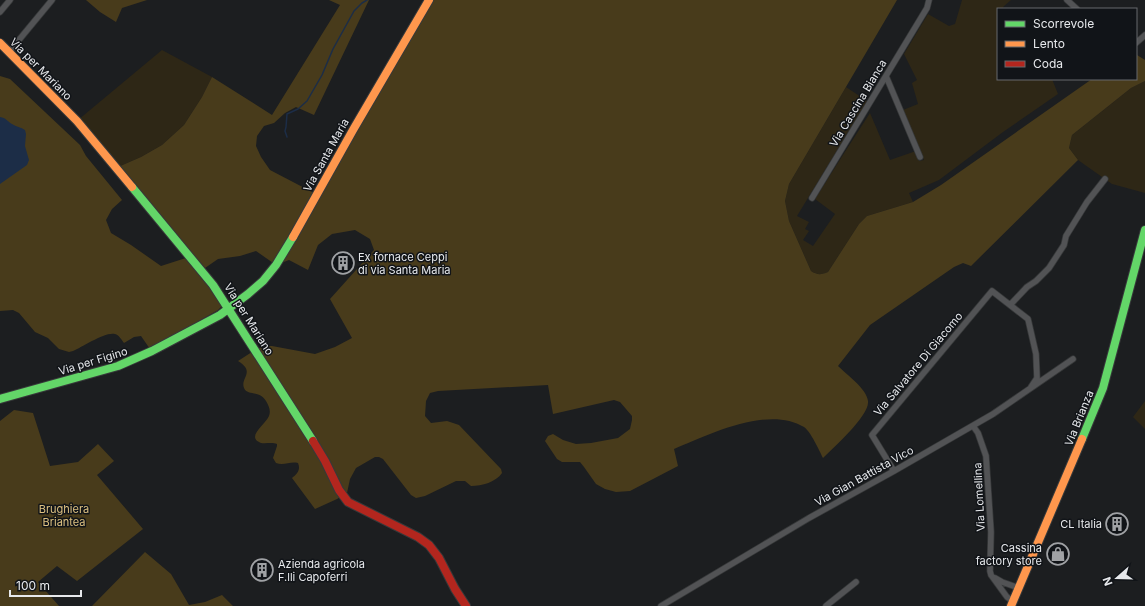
<svg xmlns="http://www.w3.org/2000/svg" width="1145" height="606" viewBox="0 0 1145 606" font-family="Inter,sans-serif">
<style>
.green{fill:#2e2716}
.forest{fill:#483b1b}
.water{fill:#1c2d47}
.lines{fill:none;stroke-linecap:round;stroke-linejoin:round}
.stream{stroke:#1c2d47;stroke-width:1.5}
.street-casing{stroke:#37393a;stroke-width:7}
.fast-casing{stroke:#37393a;stroke-width:10}
.slow-casing{stroke:#37393a;stroke-width:10}
.jam-casing{stroke:#37393a;stroke-width:10}
.street{stroke:#525355;stroke-width:5.5}
.fast{stroke:#63d668;stroke-width:8}
.slow{stroke:#ff974d;stroke-width:8}
.jam{stroke:#b3261e;stroke-width:8}
.labels{text-anchor:middle;stroke-width:3;stroke-linejoin:round;paint-order:stroke}
.street-label{font-size:11px;fill:#e7e9ec;stroke:#111418}
.poi-label{font-size:11px;fill:#e7e9ec;stroke:#111418;text-anchor:start}
.park-label{font-size:11px;fill:#ddc181;stroke:#111418}
</style>
<rect width="100%" height="100%" fill="#1c1e20"/>
<!-- green -->
<path class="green" d="M 962,0 L 1011,0 L 1003,7 L 1004,9 L 998,9 L 998,79 L 1052,79 L 1058,94 L 1003,132 L 939,180 L 909,193 L 913,202 L 867,216 L 859,224 L 828,272 C 821,275 817,275 811,271 L 789,221 L 785,201 L 789,184 L 846,87 L 867,101 L 797,216 L 809,222 L 805,229 L 809,231 L 803,240 L 813,246 L 835,214 L 815,199 L 841,158 L 870,113 L 890,160 L 916,151 L 919,161 L 924,160 L 903,110 L 918,104 L 912,83 L 917,80 L 904,54 L 928,14 L 949,26 L 955,24 Z
M 162,50 L 212,77 L 202,97 L 184,125 L 162,145 L 141,157 L 118,167 L 78,120 Z
M 1145,81 L 1145,193 L 1112,184 L 1078,160 L 1069,148 L 1072,135 L 1131,88 Z
M 1145,401 L 1145,429 L 1133,417 Z"/>
<!-- forest -->
<path class="forest" d="M 86,0 L 147,0 L 122,8 L 116,22 L 100,12 Z
M 329,0 L 369,0 L 314,115 L 296,107 L 285,113 L 274,123 L 264,126 L 257,136 L 256,146 L 261,157 L 270,170 L 316,194 L 429,0 L 897,0 L 789,184 L 785,201 L 789,221 L 811,271 C 817,275 821,275 828,272 L 859,224 L 867,216 L 913,202 L 941,185 L 1092,79 L 1136,79 L 1136,55 L 1137,55 L 1145,60 L 1145,81 L 1131,88 L 1072,135 L 1069,148 L 1078,160 L 971,266 L 963,263 L 954,267 L 870,325 L 838,366 C 846,374 867,389 868,401 C 870,415 833,448 823,458 C 819,450 811,432 804,427 C 768,405 708,435 674,449 L 678,466 L 630,491 L 616,492 L 605,489 L 596,484 L 584,467 L 580,462 L 562,462 L 557,459 L 545,441 L 548,436 L 553,434 L 563,440 L 576,444 L 591,443 L 618,438 L 630,429 L 632,420 L 632,416 L 620,402 L 614,400 L 553,414 L 548,385 L 438,391 L 430,393 L 426,401 L 425,416 L 431,423 L 447,421 L 459,425 L 501,469 L 502,473 C 496,482 482,486 471,486 L 465,481 L 456,481 L 425,496 L 416,498 L 411,495 L 383,459 L 379,457 L 375,457 L 356,468 L 350,479 L 347,493 L 337,499 L 315,509 L 292,478 C 297,474 301,470 298,463 C 290,461 284,466 276,463 L 273,458 L 277,446 L 277,444 C 272,442 266,444 261,443 C 245,437 266,424 269,416 C 271,411 269,406 266,401 C 260,390 247,396 244,388 C 240,378 256,372 238,361 L 255,350 L 264,346 L 272,346 L 315,354 L 335,347 L 352,338 L 330,299 L 374,250 L 370,239 L 355,230 L 332,234 L 318,245 L 308,270 L 289,260 L 276,265 L 256,251 L 240,256 L 218,259 L 205,268 L 118,167 L 141,157 L 162,145 L 184,125 L 202,97 L 212,77 L 272,115 L 340,5 Z
M 0,76 L 10,79 L 80,145 L 86,156 L 122,200 L 112,209 L 106,220 L 111,233 L 131,245 L 161,266 L 189,257 L 222,303 L 221,307 L 218,310 L 150,349 L 141,336 L 134,337 L 124,343 C 121,339 119,335 115,334 C 106,331 82,347 73,351 L 69,352 L 59,349 L 48,338 L 35,332 L 19,313 L 13,310 L 0,311 Z
M 14,410 L 33,413 L 50,466 L 78,462 L 98,444 L 114,461 L 97,475 L 143,529 L 77,581 L 57,566 L 38,582 L 59,606 L 0,606 L 0,421 Z
M 145,552 L 171,574 L 189,605 L 205,602 L 222,595 L 233,606 L 92,606 Z"/>
<!-- water -->
<path class="water" d="M 0,117 C 6,118 7,121 12,124 C 16,127 21,127 25,130 L 26,134 L 25,146 L 29,160 L 27,165 L 0,184 Z"/>
<g class="lines">
<!-- stream -->
<path class="stream" d="M 287,137 L 285,131 L 286,127 L 287,114 L 298,109 L 307,101 L 322,75 L 333,49 L 354,11 L 362,3 L 367,0"/>
<!-- street casing -->
<g class="street-casing">
<path id="street" d="M 1067,0 L 1077,9
M 0,12 L 10,0
M 1136,43 L 1145,35
M 9,52 L 52,0
M 886,76 L 920,157
M 812,198 L 927,8 L 929,0
M 1011,304 L 1027,287 L 1036,281 L 1049,268 L 1064,245 L 1066,236 L 1087,202 L 1105,179
M 973,426 L 978,433 L 986,456 L 991,532 L 990,571 L 991,575 L 1007,597 L 1013,601
M 894,471 L 872,435 L 992,291 L 1028,319 L 1036,354 L 1037,378 L 1031,387
M 995,578 L 1002,582 L 1019,588
M 661,606 L 809,518 L 894,471 L 993,414 L 1073,359
M 826,606 L 856,582"/>
</g>
<!-- fast casing -->
<g class="fast-casing">
<path id="fast" d="M 132,187 L 213,285 L 313,441
M 0,399 L 118,366 L 152,351 L 220,315 L 248,294 L 263,281 L 276,265 L 293,237
M 1082,439 L 1103,388 L 1145,230"/>
</g>
<!-- slow casing -->
<g class="slow-casing">
<path id="slow" d="M 0,43 L 77,121 L 132,187
M 293,237 L 353,130 L 429,0
M 1011,606 L 1082,439"/>
</g>
<!-- jam casing -->
<g class="jam-casing">
<path id="jam" d="M 313,441 L 325,461 L 339,490 L 348,502 L 418,537 L 429,545 L 439,558 L 455,589 L 466,606"/>
</g>
<!-- street -->
<use href="#street" class="street"/>
<!-- fast -->
<use href="#fast" class="fast"/>
<!-- slow -->
<use href="#slow" class="slow"/>
<!-- jam -->
<use href="#jam" class="jam"/>
</g>
<!-- icons -->
<defs>
<g id="building-ring" transform="scale(1.15)"><circle r="9.5" fill="#111418" stroke="#a0a2a5" stroke-width="1.5"/><path d="M-4-6H4V6H1V3H-1V6H-4ZM-2.5-4.3h1.7v1.8h-1.7ZM.8-4.3h1.7v1.8H.8ZM-2.5-1h1.7V.8h-1.7ZM.8-1h1.7V.8H.8Z" fill="#a0a2a5"/></g>
<g id="shop-ring" transform="scale(1.15)"><circle r="9.5" fill="#111418" stroke="#a0a2a5" stroke-width="1.5"/><path d="M-5-2.5h2.3a2.7 3.5 0 0 1 5.4 0H5L5.5 6h-11ZM-1.5-2.5h3a1.5 2.3 0 0 0-3 0Z" fill="#a0a2a5"/></g>
</defs>
<g fill-rule="evenodd">
<use href="#building-ring" x="343" y="263"/>
<use href="#building-ring" x="1117" y="524"/>
<use href="#shop-ring" x="1058" y="554"/>
<use href="#building-ring" x="262" y="570"/>
</g>
<g class="labels">
<!-- street labels -->
<g class="street-label">
<text transform="translate(41 69) rotate(45)" y="4">Via per Mariano</text>
<text transform="translate(858 103) rotate(-59)" y="4">Via Cascina Bianca</text>
<text transform="translate(326 155) rotate(-61)" y="4">Via Santa Maria</text>
<text transform="translate(249 319) rotate(58)" y="4">Via per Mariano</text>
<text transform="translate(93 361) rotate(-17)" y="4">Via per Figino</text>
<text transform="translate(918 364) rotate(-50)" y="4">Via Salvatore Di Giacomo</text>
<text transform="translate(1079 418) rotate(-68)" y="4">Via Brianza</text>
<text transform="translate(864 476) rotate(-29)" y="4">Via Gian Battista Vico</text>
<text transform="translate(979 497) rotate(-93)" y="4">Via Lomellina</text>
</g>
<!-- poi labels -->
<g class="poi-label">
<text x="358" y="261">Ex fornace Ceppi<tspan x="358" dy="13">di via Santa Maria</tspan></text>
<text x="1102" y="528" text-anchor="end">CL Italia</text>
<text x="1042" y="552" text-anchor="end">Cassina<tspan x="1042" dy="13">factory store</tspan></text>
<text x="278" y="568">Azienda agricola<tspan x="278" dy="13">F.lli Capoferri</tspan></text>
</g>
<!-- park labels -->
<g class="park-label">
<text x="64" y="513">Brughiera<tspan x="64" dy="13">Briantea</tspan></text>
</g>
</g>
<!-- legend -->
<rect x="997" y="8" width="140" height="72" fill="#111418" stroke="#67696d"/>
<rect x="1005" y="21" width="20" height="6" fill="#63d668" stroke="#67696d"/>
<text x="1033" y="28" font-size="12" fill="#e7e9ec">Scorrevole</text>
<rect x="1005" y="41" width="20" height="6" fill="#ff974d" stroke="#67696d"/>
<text x="1033" y="48" font-size="12" fill="#e7e9ec">Lento</text>
<rect x="1005" y="61" width="20" height="6" fill="#b3261e" stroke="#67696d"/>
<text x="1033" y="68" font-size="12" fill="#e7e9ec">Coda</text>
<!-- north arrow -->
<g transform="translate(1117 578) rotate(250)" stroke="#111418" stroke-width="3" paint-order="stroke">
<path d="M0-3L7 15L0 10L-7 15Z" fill="#e7e9ec"/>
<text y="-6" font-size="11" font-weight="bold" text-anchor="middle" fill="#e7e9ec">N</text>
</g>
<!-- scale -->
<path d="M10 590v6h71v-6" fill="none" stroke="#e7e9ec" stroke-width="2"/>
<text x="16" y="590" font-size="12" fill="#e7e9ec" stroke="#111418" stroke-width="3" paint-order="stroke">100 m</text>
</svg>
